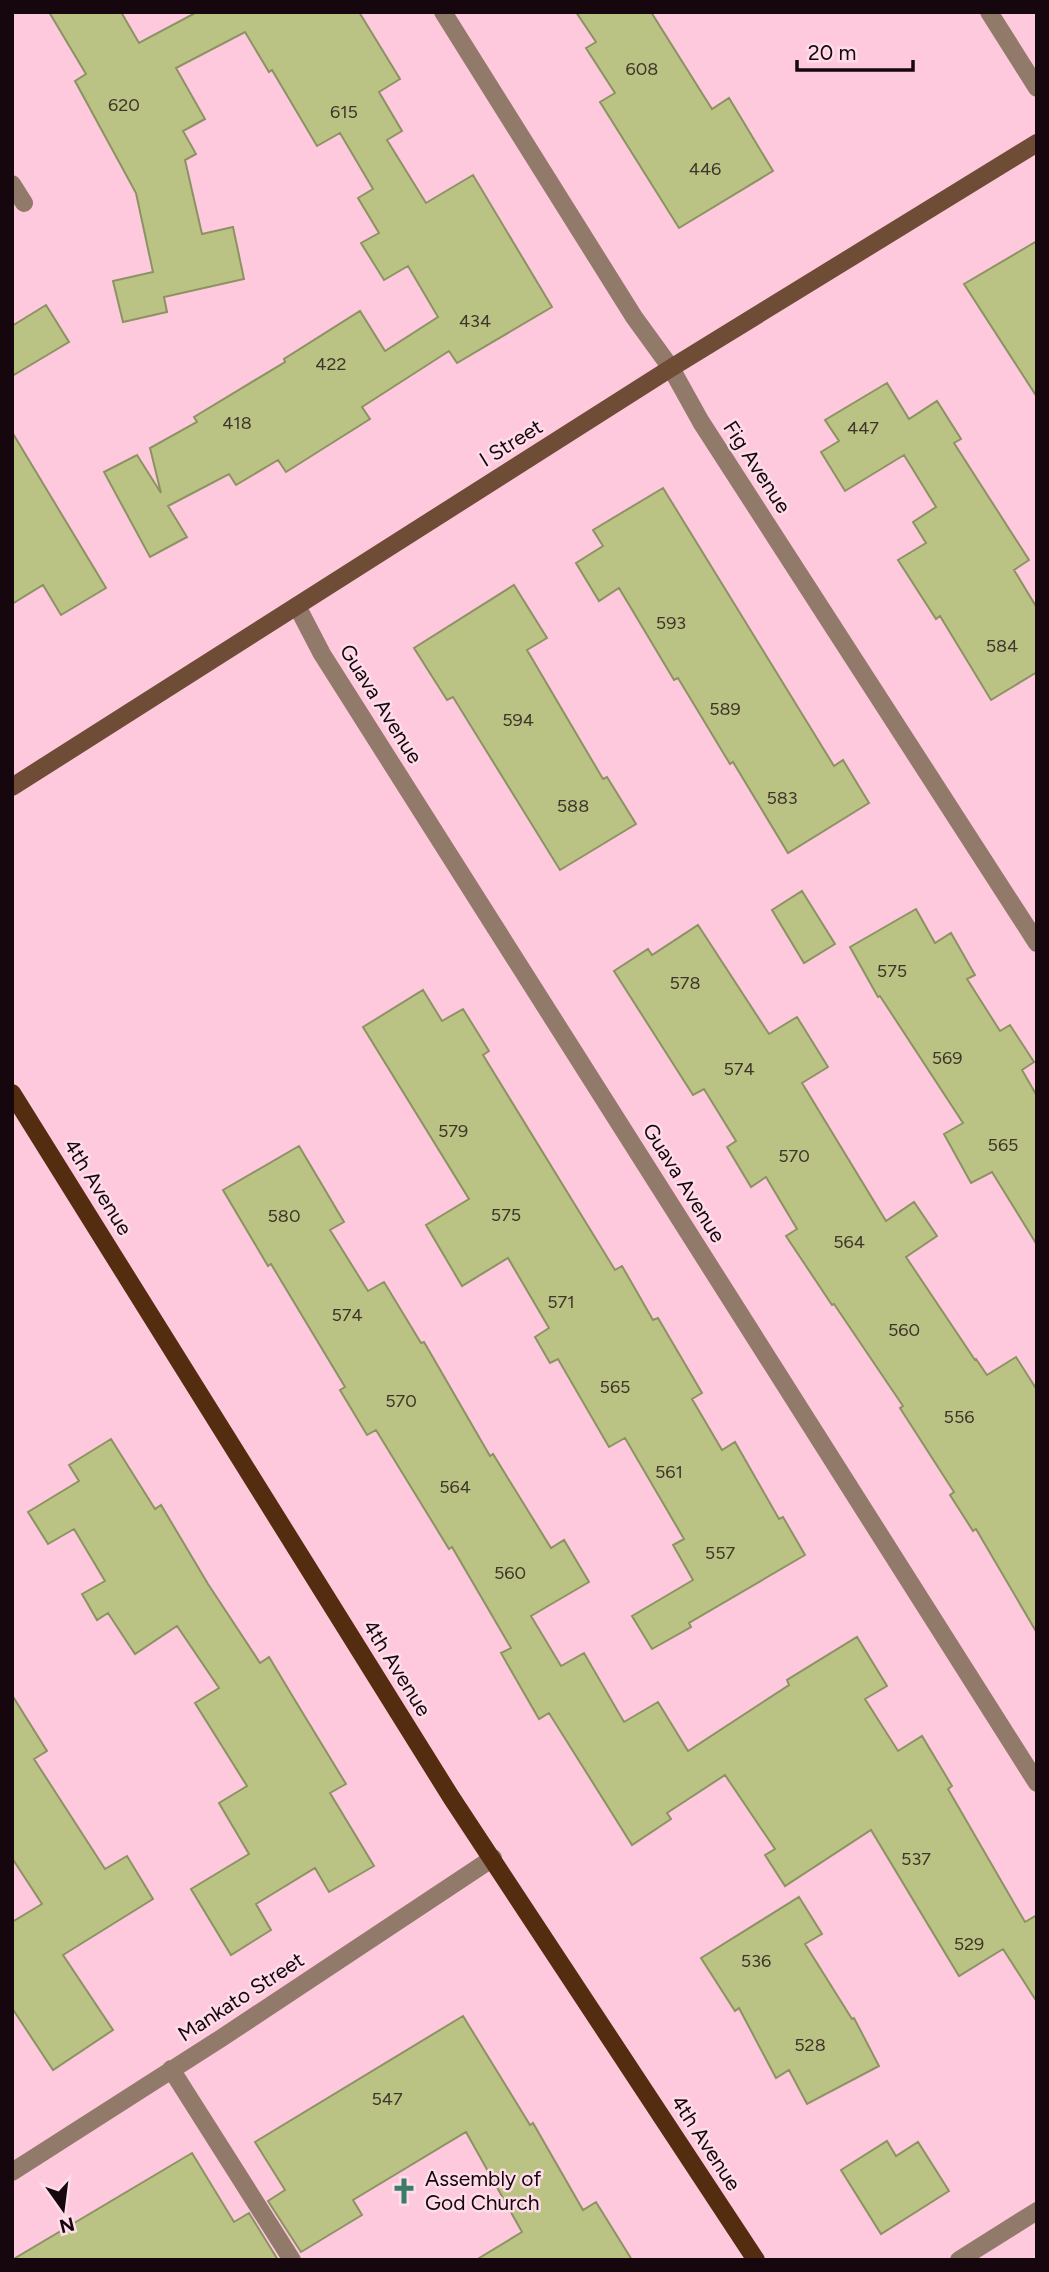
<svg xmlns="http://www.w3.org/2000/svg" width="1049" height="2272" viewBox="0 0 1049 2272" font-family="Figtree,sans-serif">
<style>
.building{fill:#bbc384;stroke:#8c9263;stroke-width:2}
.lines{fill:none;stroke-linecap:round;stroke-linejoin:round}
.street{stroke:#927a6b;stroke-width:18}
.secondary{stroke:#6e4c36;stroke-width:18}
.primary{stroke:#542c0f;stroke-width:18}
.labels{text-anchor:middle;stroke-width:5;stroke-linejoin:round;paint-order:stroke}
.number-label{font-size:18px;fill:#3f352b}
.street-label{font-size:21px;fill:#16060d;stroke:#fedde9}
.poi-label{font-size:21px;fill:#16060d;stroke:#fedde9;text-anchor:start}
</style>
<rect width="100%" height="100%" fill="#fec9dd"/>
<!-- building -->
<path class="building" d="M 49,12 L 121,12 L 139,43 L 197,12 L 359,12 L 400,79 L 379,92 L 402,131 L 387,140 L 426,203 L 473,175 L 552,307 L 457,363 L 449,351 L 362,407 L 370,419 L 286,472 L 278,460 L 236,485 L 229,474 L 168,506 L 187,537 L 150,557 L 104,472 L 137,455 L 161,493 L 150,448 L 197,422 L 194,417 L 285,362 L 284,359 L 360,311 L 385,351 L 438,317 L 408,266 L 384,280 L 361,243 L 379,233 L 358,198 L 373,189 L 340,133 L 317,146 L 272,70 L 269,72 L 245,32 L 176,68 L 205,119 L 183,131 L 196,154 L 185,160 L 202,234 L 233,227 L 244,279 L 164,297 L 167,312 L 123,322 L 113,281 L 153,272 L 136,193 L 75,81 L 86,74 Z
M 576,12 L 651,12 L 712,109 L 729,98 L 773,171 L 679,228 L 600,102 L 615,93 L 586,48 L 596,42 Z
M 1037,241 L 1037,397 L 964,284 Z
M 46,305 L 69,342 L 12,376 L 12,326 Z
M 887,383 L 909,419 L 937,401 L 961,439 L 954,443 L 1029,560 L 1014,570 L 1037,608 L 1037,672 L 991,700 L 940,616 L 936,619 L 898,560 L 926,543 L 913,522 L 936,507 L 904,455 L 845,491 L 821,452 L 839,441 L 825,420 Z
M 12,432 L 106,588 L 61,615 L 43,585 L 12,604 Z
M 663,488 L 834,766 L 843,760 L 869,803 L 788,853 L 733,762 L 730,764 L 678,678 L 674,680 L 619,588 L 599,601 L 576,563 L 603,546 L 593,530 Z
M 514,585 L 547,638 L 527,650 L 603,779 L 607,777 L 636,824 L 560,870 L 453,697 L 447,700 L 414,648 Z
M 802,891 L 835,944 L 804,963 L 772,910 Z
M 916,909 L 935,943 L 951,933 L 975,975 L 967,979 L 1000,1031 L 1010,1025 L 1034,1062 L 1022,1070 L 1037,1096 L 1037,1245 L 992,1172 L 971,1183 L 944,1134 L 963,1123 L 880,996 L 878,997 L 850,947 Z
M 698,925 L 769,1034 L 797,1017 L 828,1067 L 802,1083 L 886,1221 L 914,1202 L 937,1236 L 906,1257 L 975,1360 L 976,1359 L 987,1375 L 1016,1357 L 1037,1390 L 1037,1633 L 976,1529 L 973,1531 L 950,1495 L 954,1492 L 900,1408 L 903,1406 L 834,1304 L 832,1305 L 786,1236 L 797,1229 L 766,1177 L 751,1187 L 727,1147 L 736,1141 L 704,1089 L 693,1095 L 614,971 L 648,949 L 652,955 Z
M 423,990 L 442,1021 L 463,1009 L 489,1051 L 483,1055 L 615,1270 L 622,1266 L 653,1320 L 658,1318 L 702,1393 L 692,1399 L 722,1450 L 735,1442 L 779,1519 L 783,1517 L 805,1555 L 689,1623 L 691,1627 L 652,1649 L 632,1616 L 693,1580 L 673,1545 L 684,1539 L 625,1438 L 609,1447 L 558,1359 L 550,1363 L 535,1337 L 549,1328 L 508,1258 L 462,1286 L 426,1225 L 469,1199 L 363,1027 Z
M 299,1146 L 344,1222 L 330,1230 L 368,1291 L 384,1282 L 421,1343 L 424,1342 L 490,1456 L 493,1454 L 551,1548 L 564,1540 L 589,1582 L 531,1616 L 561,1666 L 584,1653 L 624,1722 L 658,1702 L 688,1751 L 789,1685 L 787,1680 L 857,1637 L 887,1686 L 865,1699 L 898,1751 L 922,1736 L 952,1786 L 948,1789 L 1025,1922 L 1037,1915 L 1037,2002 L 1003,1949 L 959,1976 L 871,1830 L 785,1886 L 765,1855 L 775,1849 L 725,1775 L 667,1813 L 671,1819 L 632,1845 L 549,1713 L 539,1719 L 501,1653 L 511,1648 L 452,1547 L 449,1549 L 376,1430 L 367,1435 L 340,1390 L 345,1387 L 271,1264 L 268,1266 L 223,1190 Z
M 111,1439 L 155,1509 L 161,1505 L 208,1584 L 260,1663 L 269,1657 L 293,1697 L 346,1784 L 330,1793 L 374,1866 L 329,1892 L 315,1868 L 256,1904 L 271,1930 L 231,1955 L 191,1889 L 249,1854 L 219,1803 L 247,1786 L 195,1703 L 219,1688 L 177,1626 L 135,1654 L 108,1613 L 97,1620 L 82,1594 L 105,1581 L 74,1529 L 48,1544 L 28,1512 L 79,1481 L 69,1465 Z
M 12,1695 L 47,1751 L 34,1759 L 105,1869 L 127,1856 L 153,1899 L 63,1955 L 113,2030 L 53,2070 L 12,2008 L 12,1922 L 42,1904 L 12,1858 Z
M 799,1897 L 822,1934 L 805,1944 L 852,2019 L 854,2018 L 879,2066 L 807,2104 L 789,2070 L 776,2078 L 739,2008 L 735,2011 L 701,1958 Z
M 463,2016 L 530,2125 L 533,2123 L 583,2210 L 596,2202 L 632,2260 L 476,2260 L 522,2232 L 466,2132 L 353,2200 L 362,2215 L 301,2252 L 268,2201 L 285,2190 L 255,2142 Z
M 887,2141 L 896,2156 L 918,2142 L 949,2191 L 881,2234 L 841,2170 Z
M 192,2153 L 234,2222 L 249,2213 L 278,2260 L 12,2260 Z"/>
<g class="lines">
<!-- street -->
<path class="street" d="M 443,12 L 634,317 L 671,368 L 701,422 L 1037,943
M 989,12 L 1037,88
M 12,184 L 24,203
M 297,606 L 322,654 L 1037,1783
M 171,2069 L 292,2260
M 12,2172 L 220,2039 L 493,1858
M 959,2260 L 1037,2211"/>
<!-- secondary -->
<path class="secondary" d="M 12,787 L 671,368 L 1037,143"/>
<!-- primary -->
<path class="primary" d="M 12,1093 L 451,1797 L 756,2260"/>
</g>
<!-- icons -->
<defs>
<g id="church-bare" transform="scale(2.1)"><path d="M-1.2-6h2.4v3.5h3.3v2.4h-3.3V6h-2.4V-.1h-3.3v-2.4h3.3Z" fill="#3b7b6a" stroke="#fedde9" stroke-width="2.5" paint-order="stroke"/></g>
</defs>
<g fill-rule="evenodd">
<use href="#church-bare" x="404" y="2191"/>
</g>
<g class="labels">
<!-- number labels -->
<g class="number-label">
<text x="642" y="75">608</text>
<text x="124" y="111">620</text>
<text x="344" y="118">615</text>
<text x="705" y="175">446</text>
<text x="475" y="327">434</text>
<text x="331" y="370">422</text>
<text x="237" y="429">418</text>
<text x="863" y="434">447</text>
<text x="671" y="629">593</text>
<text x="1002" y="652">584</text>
<text x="725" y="715">589</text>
<text x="518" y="726">594</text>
<text x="782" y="804">583</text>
<text x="573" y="812">588</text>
<text x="892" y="977">575</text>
<text x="685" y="989">578</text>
<text x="947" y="1064">569</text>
<text x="739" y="1075">574</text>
<text x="453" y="1137">579</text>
<text x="1003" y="1151">565</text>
<text x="794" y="1162">570</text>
<text x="506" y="1221">575</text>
<text x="284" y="1222">580</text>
<text x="849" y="1248">564</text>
<text x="561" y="1308">571</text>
<text x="347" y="1321">574</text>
<text x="904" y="1336">560</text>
<text x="615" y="1393">565</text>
<text x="401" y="1407">570</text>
<text x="959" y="1423">556</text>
<text x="669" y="1478">561</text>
<text x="455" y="1493">564</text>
<text x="720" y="1559">557</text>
<text x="510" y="1579">560</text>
<text x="916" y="1865">537</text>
<text x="969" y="1950">529</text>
<text x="756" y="1967">536</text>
<text x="810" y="2051">528</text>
<text x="387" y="2105">547</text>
</g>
<!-- street labels -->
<g class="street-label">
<text transform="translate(511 443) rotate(-32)" y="7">I Street</text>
<text transform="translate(757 467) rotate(57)" y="7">Fig Avenue</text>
<text transform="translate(381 704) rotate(58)" y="7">Guava Avenue</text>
<text transform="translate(684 1183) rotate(58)" y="7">Guava Avenue</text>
<text transform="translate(98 1187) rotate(58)" y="7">4th Avenue</text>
<text transform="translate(397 1668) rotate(58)" y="7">4th Avenue</text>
<text transform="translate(241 1997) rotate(-33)" y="7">Mankato Street</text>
<text transform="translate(706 2143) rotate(57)" y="7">4th Avenue</text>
</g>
<!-- poi labels -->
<g class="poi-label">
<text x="425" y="2186">Assembly of<tspan x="425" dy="24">God Church</tspan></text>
</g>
</g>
<!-- border -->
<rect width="1049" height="2272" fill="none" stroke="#16060d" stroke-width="28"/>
<!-- north arrow -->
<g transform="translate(63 2209) rotate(166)" stroke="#fedde9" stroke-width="5" paint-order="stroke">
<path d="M0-5L12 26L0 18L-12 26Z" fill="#16060d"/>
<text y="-10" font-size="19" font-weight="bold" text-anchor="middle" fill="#16060d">N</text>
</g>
<!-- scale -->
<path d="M797 60v10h116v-10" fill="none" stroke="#16060d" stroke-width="3.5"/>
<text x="808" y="60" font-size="21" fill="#16060d" stroke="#fedde9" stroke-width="5" paint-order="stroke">20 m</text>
</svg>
